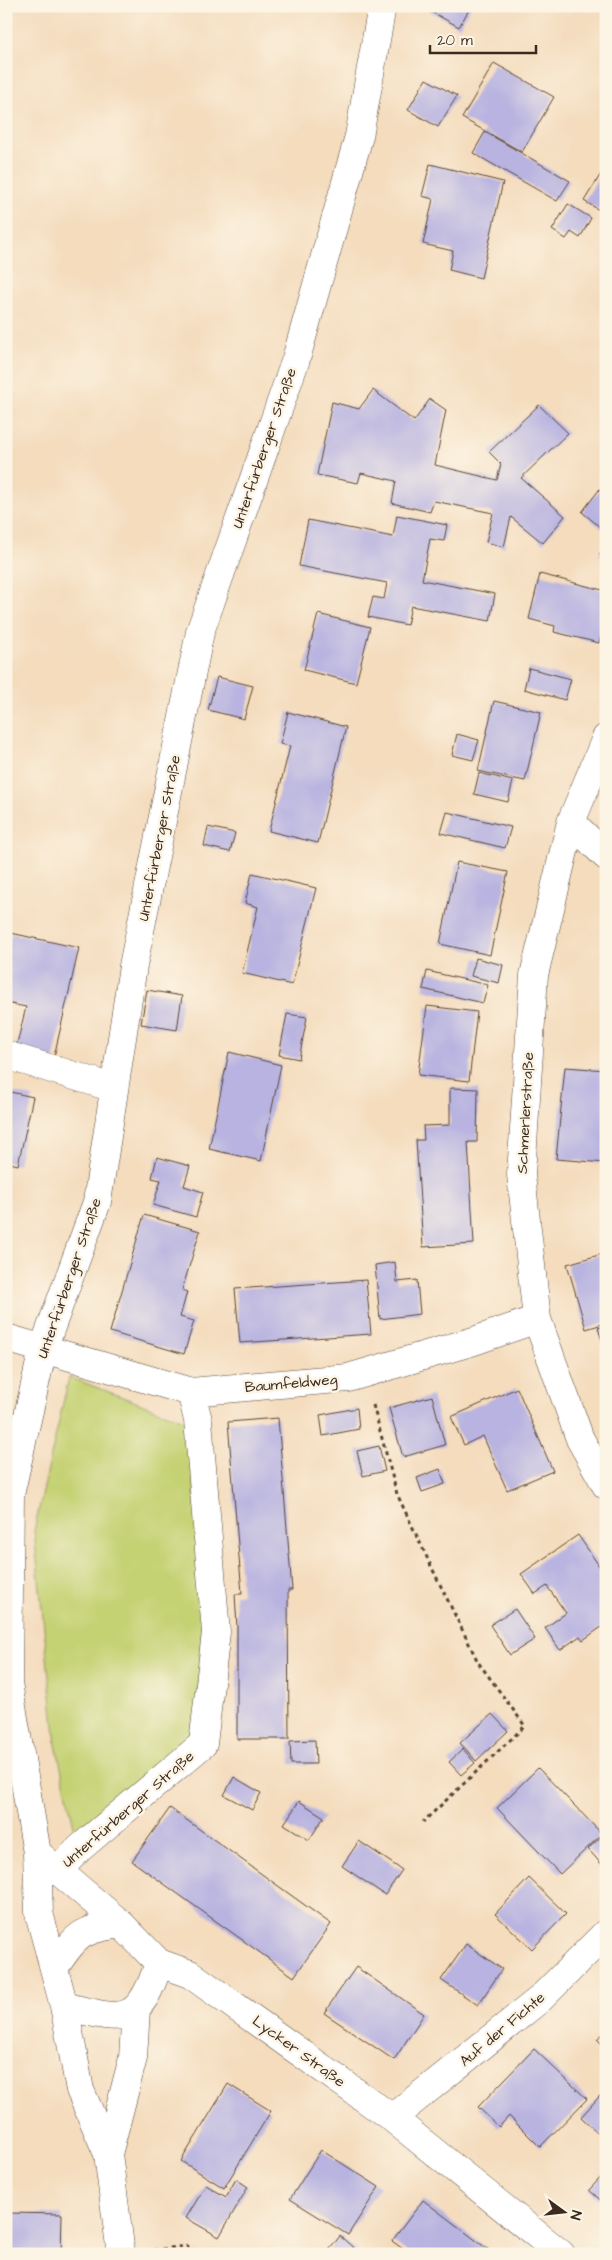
<svg xmlns="http://www.w3.org/2000/svg" width="612" height="2260" viewBox="0 0 612 2260" font-family="'Architects Daughter',sans-serif">
<style>
.green{fill:#c5d273;stroke:#807e48}
.building{fill:#b8b3e0}
.lines{fill:none;stroke-linecap:round;stroke-linejoin:round}
.minor-casing{stroke:#574536;stroke-width:29}
.path{stroke:#574536;stroke-width:3;stroke-dasharray:4 4;stroke-linecap:butt}
.minor{stroke:#fff;stroke-width:28}
.labels{text-anchor:middle;stroke-width:5;stroke-linejoin:round;paint-order:stroke}
.street-label{font-size:15px;fill:#3b2a1e;stroke:#fcf5e5}
</style>
<rect width="100%" height="100%" fill="#fcf5e5"/>
<filter id="ink" filterUnits="userSpaceOnUse"><feTurbulence type="fractalNoise" baseFrequency=".02" numOctaves="2"/><feDisplacementMap in="SourceGraphic" scale="10" xChannelSelector="R" yChannelSelector="G"/><feConvolveMatrix kernelMatrix="1 2 1 2 8 2 1 2 1" color-interpolation-filters="sRGB"/></filter>
<filter id="wash" filterUnits="userSpaceOnUse"><feTurbulence type="fractalNoise" baseFrequency=".0096" numOctaves="4" result="noise"/><feDisplacementMap in="SourceGraphic" scale="20" xChannelSelector="R" yChannelSelector="G"/><feGaussianBlur stdDeviation="1.12" result="paint"/><feColorMatrix in="noise" values="0 0 0 0 0 0 0 0 0 0 0 0 0 0 0 0 0 1.4 0 .05"/><feComposite in="paint" operator="in"/></filter>
<g filter="url(#wash)">
<rect width="100%" height="100%" fill="#f4dcbd"/>
<!-- green -->
<path class="green" d="M 69,1377 L 189,1422 L 204,1605 L 196,1731 L 75,1831 L 56,1745 L 34,1531 Z"/>
<g id="blocks">
<!-- building -->
<path class="building" d="M 431,6 L 471,6 L 459,27 L 428,10 Z
M 494,63 L 554,97 L 522,152 L 462,118 Z
M 426,79 L 457,96 L 438,127 L 408,110 Z
M 485,132 L 570,181 L 557,201 L 473,153 Z
M 430,164 L 503,182 L 481,278 L 449,270 L 453,251 L 423,244 L 433,199 L 422,196 Z
M 606,166 L 606,214 L 584,201 Z
M 568,204 L 591,218 L 580,238 L 571,232 L 566,239 L 552,230 Z
M 373,390 L 414,421 L 430,399 L 446,410 L 435,465 L 497,480 L 501,464 L 489,452 L 539,405 L 568,433 L 521,478 L 565,516 L 543,543 L 511,517 L 504,547 L 486,542 L 493,513 L 434,501 L 430,512 L 392,503 L 396,481 L 361,473 L 358,483 L 317,475 L 332,402 L 359,409 Z
M 606,481 L 606,532 L 582,512 Z
M 397,515 L 447,525 L 444,541 L 430,539 L 422,580 L 495,594 L 490,621 L 411,606 L 407,625 L 368,617 L 373,597 L 384,599 L 387,583 L 299,566 L 308,520 L 393,537 Z
M 606,547 L 606,561 L 599,554 Z
M 540,574 L 606,591 L 606,617 L 599,643 L 554,632 L 555,626 L 529,619 Z
M 318,614 L 370,627 L 356,683 L 304,670 Z
M 529,668 L 571,679 L 565,700 L 524,689 Z
M 217,677 L 253,686 L 244,719 L 208,710 Z
M 494,701 L 541,712 L 525,781 L 478,771 Z
M 288,712 L 346,727 L 318,843 L 269,831 L 290,746 L 280,744 Z
M 457,734 L 479,740 L 473,760 L 452,755 Z
M 479,773 L 513,781 L 508,802 L 474,794 Z
M 447,812 L 511,827 L 505,848 L 441,833 Z
M 208,827 L 235,833 L 230,852 L 204,846 Z
M 457,862 L 508,872 L 490,955 L 440,944 Z
M 252,873 L 316,888 L 292,985 L 242,973 L 258,907 L 245,903 Z
M 11,933 L 79,948 L 53,1061 L 15,1052 L 26,1007 L 6,1003 L 6,955 Z
M 476,958 L 503,965 L 499,983 L 471,976 Z
M 427,971 L 488,985 L 483,1003 L 423,989 Z
M 147,990 L 182,996 L 177,1030 L 141,1024 Z
M 427,1006 L 477,1012 L 469,1081 L 418,1075 Z
M 287,1014 L 307,1017 L 299,1059 L 279,1055 Z
M 229,1052 L 281,1065 L 261,1161 L 209,1149 Z
M 565,1067 L 606,1070 L 606,1163 L 556,1159 Z
M 450,1088 L 478,1089 L 477,1142 L 468,1142 L 474,1244 L 423,1247 L 416,1140 L 424,1140 L 423,1126 L 450,1125 Z
M 6,1091 L 33,1097 L 18,1165 L 6,1162 Z
M 157,1157 L 190,1166 L 184,1186 L 203,1192 L 196,1217 L 153,1205 L 161,1180 L 152,1178 Z
M 144,1215 L 200,1231 L 182,1290 L 187,1292 L 180,1317 L 194,1321 L 184,1354 L 110,1332 Z
M 606,1253 L 606,1323 L 586,1329 L 567,1264 Z
M 395,1262 L 397,1282 L 417,1280 L 420,1314 L 380,1319 L 375,1265 Z
M 366,1280 L 371,1334 L 240,1343 L 235,1289 Z
M 606,1326 L 606,1347 L 604,1347 L 598,1328 Z
M 517,1388 L 553,1471 L 507,1490 L 483,1436 L 464,1445 L 451,1417 Z
M 432,1396 L 445,1445 L 403,1457 L 389,1408 Z
M 357,1408 L 359,1429 L 323,1436 L 320,1415 Z
M 278,1418 L 292,1590 L 288,1590 L 289,1739 L 237,1739 L 237,1627 L 235,1594 L 242,1594 L 228,1422 Z
M 379,1446 L 385,1471 L 363,1476 L 357,1451 Z
M 440,1469 L 445,1484 L 422,1492 L 417,1478 Z
M 578,1535 L 606,1576 L 606,1624 L 583,1640 L 580,1636 L 560,1650 L 545,1628 L 566,1613 L 547,1586 L 535,1594 L 521,1574 Z
M 515,1609 L 535,1639 L 510,1655 L 490,1625 Z
M 492,1714 L 508,1731 L 476,1761 L 460,1743 Z
M 315,1740 L 316,1764 L 291,1764 L 290,1741 Z
M 463,1749 L 475,1763 L 461,1775 L 449,1762 Z
M 538,1768 L 602,1834 L 560,1874 L 497,1808 Z
M 234,1777 L 261,1793 L 252,1810 L 224,1795 Z
M 299,1801 L 324,1817 L 309,1840 L 284,1824 Z
M 170,1808 L 331,1924 L 294,1977 L 132,1861 Z
M 606,1832 L 606,1865 L 604,1867 L 588,1849 Z
M 359,1841 L 402,1870 L 385,1895 L 342,1866 Z
M 529,1878 L 566,1914 L 532,1949 L 495,1914 Z
M 466,1944 L 502,1969 L 478,2005 L 441,1980 Z
M 356,1967 L 424,2014 L 394,2060 L 324,2013 Z
M 606,2031 L 606,2048 L 597,2039 Z
M 534,2049 L 587,2099 L 540,2147 L 509,2116 L 499,2127 L 478,2107 Z
M 228,2084 L 271,2111 L 224,2188 L 181,2161 Z
M 606,2089 L 606,2129 L 600,2135 L 581,2117 Z
M 321,2150 L 379,2187 L 348,2235 L 290,2199 Z
M 606,2172 L 606,2205 L 589,2190 Z
M 236,2179 L 248,2187 L 219,2237 L 186,2218 L 206,2185 L 226,2197 Z
M 423,2200 L 494,2254 L 410,2254 L 392,2241 Z
M 8,2213 L 62,2214 L 61,2254 L 7,2254 Z
M 340,2236 L 356,2250 L 353,2254 L 326,2254 Z"/>
</g>
</g>
<g filter="url(#ink)">
<use href="#blocks" fill-opacity="0" stroke="#574536" stroke-width="1"/>
<g class="lines">
<!-- minor casing -->
<g class="minor-casing">
<path id="minor" d="M 606,738 L 571,822 L 534,975 L 521,1175 L 537,1319 L 580,1439 L 606,1485
M 571,822 L 606,856
M 6,1055 L 114,1088
M 6,1338 L 191,1392 L 348,1378 L 474,1341 L 537,1319
M 37,1853 L 121,1924 L 159,1963 L 190,1974 L 392,2118 L 561,2254
M 57,1871 L 80,1848 L 203,1744 L 216,1632 L 198,1420 L 191,1392
M 54,1968 C 77,1935 80,1929 121,1924
M 64,2006 C 122,2020 138,2028 159,1963
M 392,2118 L 540,1999 L 606,1933
M 108,2154 L 133,2058 L 136,2009
M 121,2254 L 108,2154 L 80,2090 L 64,2006 L 39,1913 L 37,1853 L 8,1683 L 10,1495 L 43,1349 L 97,1202 L 133,966 L 200,632 L 296,359 L 359,136 L 382,6"/>
</g>
<!-- path -->
<path class="path" d="M 373,1405 L 397,1494 L 431,1566 L 478,1662 L 525,1726 L 423,1822
M 154,2250 L 186,2246 L 203,2254"/>
<!-- minor -->
<use href="#minor" class="minor"/>
</g>
</g>
<g class="labels">
<!-- street labels -->
<g class="street-label">
<text transform="translate(264 448) rotate(-71)" y="5">Unterfürberger Straße</text>
<text transform="translate(159 838) rotate(-79)" y="5">Unterfürberger Straße</text>
<text transform="translate(525 1113) rotate(-87)" y="5">Schmerlerstraße</text>
<text transform="translate(69 1278) rotate(-71)" y="5">Unterfürberger Straße</text>
<text transform="translate(291 1383) rotate(-5)" y="5">Baumfeldweg</text>
<text transform="translate(128 1809) rotate(-41)" y="5">Unterfürberger Straße</text>
<text transform="translate(502 2029) rotate(-40)" y="5">Auf der Fichte</text>
<text transform="translate(299 2051) rotate(36)" y="5">Lycker Straße</text>
</g>
</g>
<!-- margin -->
<rect width="612" height="2260" fill="none" stroke="#fcf5e5" stroke-width="25"/>
<!-- north arrow -->
<g transform="translate(564 2212) rotate(105)" stroke="#fcf5e5" stroke-width="4" paint-order="stroke">
<path d="M0-4L9 19L0 12L-9 19Z" fill="#3b2a1e"/>
<text y="-8" font-size="14" font-weight="bold" text-anchor="middle" fill="#3b2a1e">N</text>
</g>
<!-- scale -->
<path d="M430 45v8h106v-8" fill="none" stroke="#3b2a1e" stroke-width="2.5"/>
<text x="437" y="45" font-size="15" fill="#3b2a1e" stroke="#fcf5e5" stroke-width="4" paint-order="stroke">20 m</text>
</svg>
